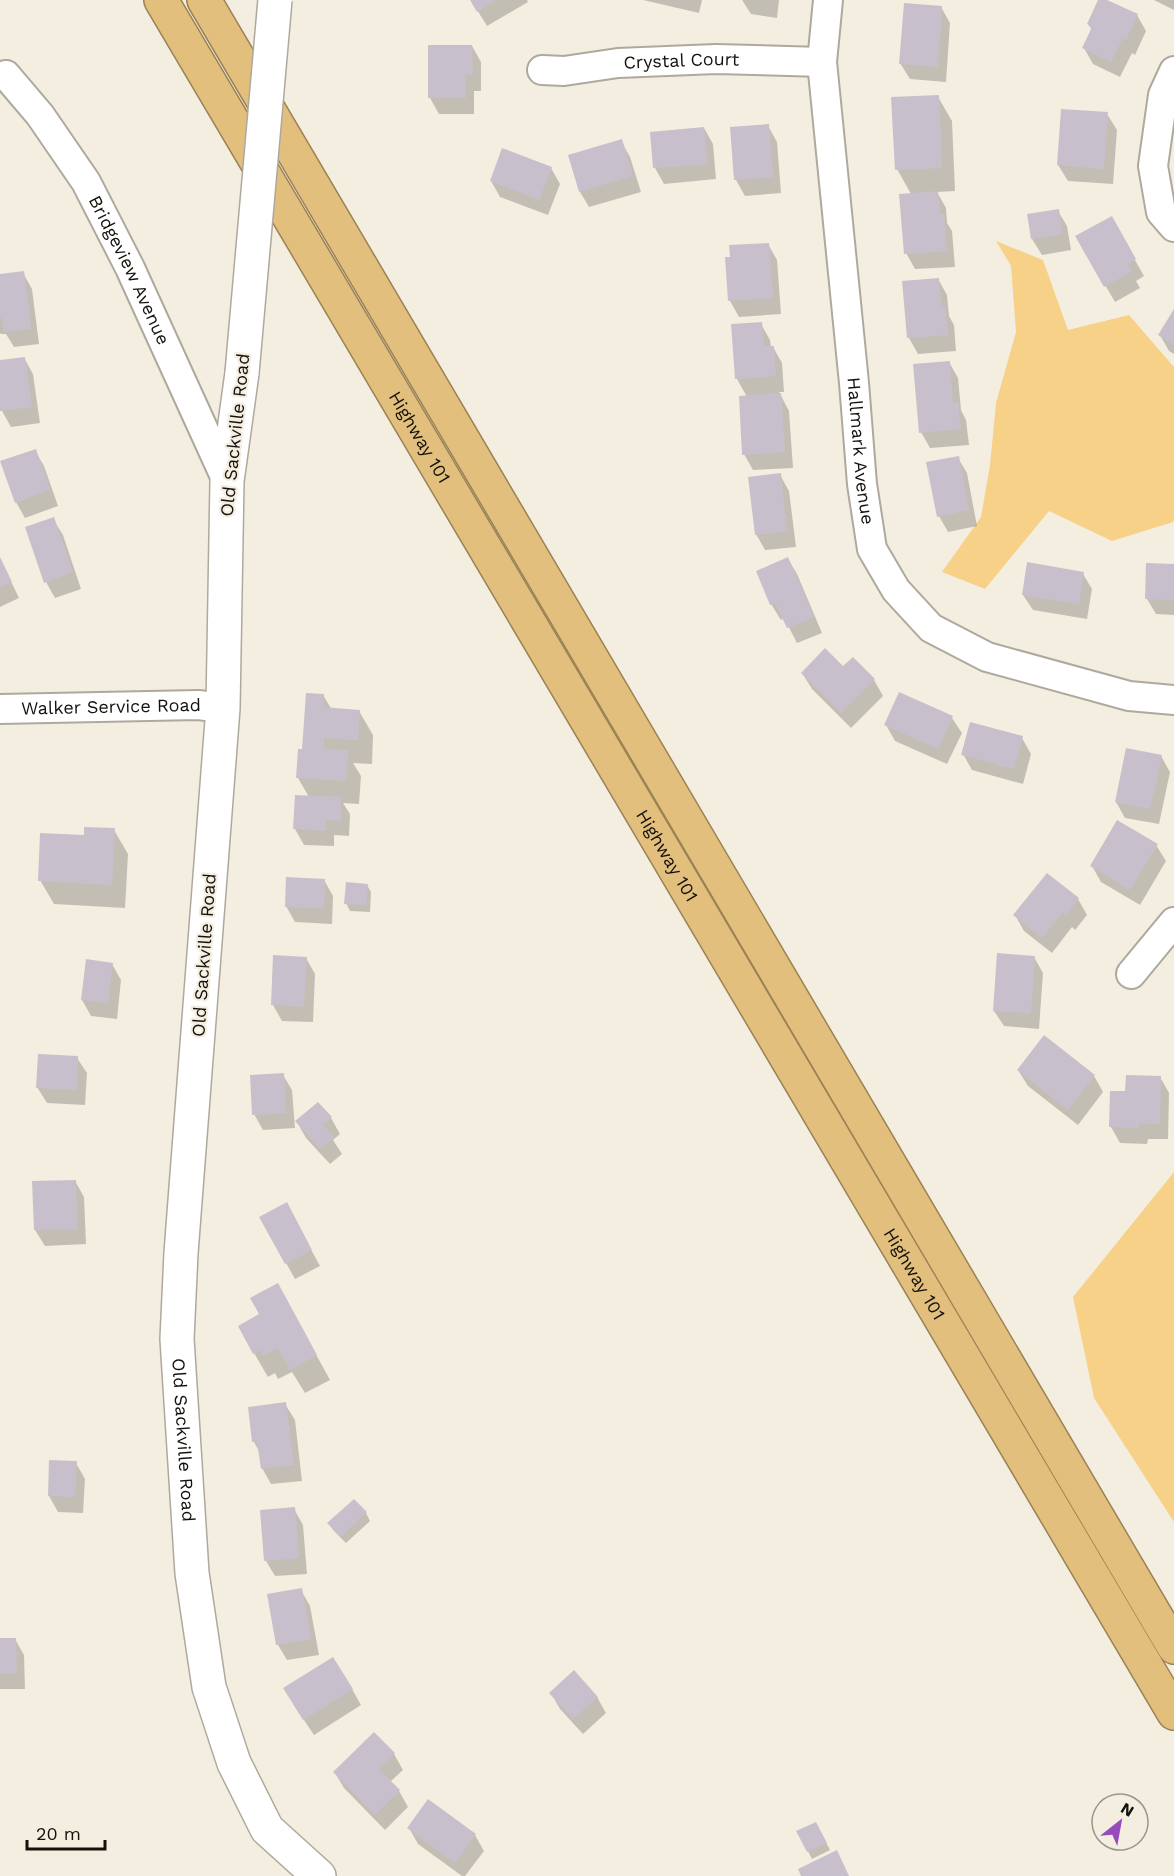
<svg xmlns="http://www.w3.org/2000/svg" width="1174" height="1876" viewBox="0 0 1174 1876" font-family="'Work Sans',sans-serif">
<style>
.green{fill:#f7d187}
.shadow{fill:#0003}
.building{fill:#c7c0cc}
.lines{fill:none;stroke-linecap:round;stroke-linejoin:round}
.minor-casing{stroke:#afa99d;stroke-width:32}
.tertiary-casing{stroke:#afa99d;stroke-width:36}
.motorway-casing{stroke:#9a8255;stroke-width:36}
.minor{stroke:#fff;stroke-width:28}
.tertiary{stroke:#fff;stroke-width:33}
.motorway{stroke:#e2bf7c;stroke-width:33}
.tertiary-bridge-casing{stroke:#afa99d;stroke-width:36;stroke-linecap:butt}
.tertiary-bridge{stroke:#fff;stroke-width:33}
.labels{text-anchor:middle;stroke-width:4.5;stroke-linejoin:round;paint-order:stroke}
.street-label{font-size:18px;fill:#14110d;stroke:#f4eee1}
</style>
<rect width="100%" height="100%" fill="#f4eee1"/>
<!-- green -->
<path class="green" d="M 996,241 L 1043,260 L 1068,330 L 1129,315 L 1174,367 L 1174,519 L 1173,522 L 1112,541 L 1049,511 L 985,589 L 942,572 L 981,517 L 990,465 L 996,403 L 1016,332 L 1011,266 Z
M 1174,1172 L 1174,1522 L 1094,1398 L 1073,1297 Z"/>
<!-- shadow -->
<path class="shadow" d="M 471,0 L 527,0 L 528,2 L 487,26 Z
M 643,0 L 702,0 L 699,13 Z
M 742,0 L 779,0 L 777,18 L 751,14 Z
M 1100,0 L 1104,0 L 1137,15 L 1146,31 L 1135,55 L 1132,53 L 1120,77 L 1093,64 L 1084,48 L 1092,30 L 1088,24 Z
M 1154,0 L 1174,0 L 1174,10 Z
M 941,7 L 950,23 L 946,82 L 910,79 L 900,63 Z
M 429,46 L 472,46 L 481,62 L 481,91 L 474,91 L 474,114 L 439,114 L 430,98 Z
M 938,97 L 952,121 L 955,191 L 937,192 L 946,208 L 947,223 L 952,231 L 955,267 L 915,269 L 906,253 L 911,194 L 897,169 Z
M 1107,114 L 1117,130 L 1113,184 L 1068,181 L 1058,165 Z
M 768,126 L 777,142 L 781,193 L 745,196 L 736,180 L 731,129 Z
M 704,128 L 713,144 L 716,179 L 664,184 L 655,168 Z
M 621,141 L 630,157 L 641,192 L 589,207 L 580,192 Z
M 551,168 L 560,184 L 548,215 L 500,197 L 491,181 Z
M 1058,211 L 1067,226 L 1071,250 L 1042,255 L 1032,239 Z
M 1111,218 L 1144,276 L 1136,281 L 1140,288 L 1115,302 L 1077,237 Z
M 768,244 L 777,260 L 781,314 L 739,317 L 730,301 Z
M 23,273 L 32,289 L 39,344 L 14,347 L 6,334 L 1,334 L 0,333 L 0,276 Z
M 938,279 L 947,295 L 949,316 L 954,325 L 956,351 L 918,354 L 909,338 Z
M 1174,312 L 1174,354 L 1169,351 L 1160,335 Z
M 761,324 L 770,340 L 771,347 L 773,347 L 782,363 L 784,392 L 779,392 L 789,411 L 793,468 L 753,470 L 744,454 L 747,397 L 737,379 Z
M 24,358 L 33,374 L 40,423 L 11,427 L 2,411 L 0,361 Z
M 949,362 L 958,378 L 961,410 L 966,420 L 969,445 L 930,448 L 921,432 Z
M 35,451 L 44,466 L 58,506 L 25,518 L 16,502 Z
M 958,458 L 967,473 L 977,526 L 948,532 L 939,516 Z
M 780,475 L 789,491 L 796,547 L 765,550 L 756,534 Z
M 53,519 L 63,535 L 81,589 L 55,598 L 46,582 Z
M 0,559 L 19,598 L 0,607 Z
M 788,559 L 797,574 L 822,633 L 797,643 L 784,618 L 781,620 L 771,604 Z
M 1174,565 L 1174,615 L 1156,614 L 1147,599 Z
M 1083,574 L 1092,589 L 1087,619 L 1033,610 L 1023,595 Z
M 843,669 L 874,680 L 883,696 L 851,728 L 812,689 L 802,673 Z
M 900,694 L 952,718 L 962,733 L 947,764 L 895,741 L 886,725 Z
M 323,695 L 332,710 L 359,711 L 373,735 L 372,764 L 353,763 L 361,776 L 359,804 L 343,803 L 350,814 L 349,836 L 334,835 L 334,846 L 304,845 L 295,829 L 309,797 L 298,778 L 304,751 Z
M 1022,738 L 1031,754 L 1023,784 L 972,770 L 963,754 Z
M 1161,756 L 1170,772 L 1159,824 L 1125,818 L 1116,802 Z
M 114,830 L 128,854 L 125,908 L 54,904 L 40,880 L 85,837 Z
M 1156,845 L 1166,861 L 1140,905 L 1101,882 L 1092,866 Z
M 324,880 L 333,896 L 332,924 L 295,922 L 286,906 Z
M 367,885 L 371,892 L 370,912 L 350,911 L 346,903 Z
M 1078,899 L 1087,915 L 1075,930 L 1072,927 L 1052,953 L 1024,931 L 1015,915 Z
M 1034,957 L 1043,973 L 1039,1029 L 1004,1026 L 994,1011 Z
M 306,958 L 315,974 L 313,1022 L 282,1021 L 273,1005 Z
M 112,964 L 121,980 L 117,1019 L 91,1016 L 82,1000 Z
M 77,1058 L 87,1073 L 85,1105 L 47,1103 L 37,1087 Z
M 1018,1070 L 1094,1076 L 1103,1092 L 1078,1125 L 1028,1086 Z
M 283,1075 L 292,1090 L 295,1128 L 263,1130 L 254,1114 Z
M 1160,1077 L 1169,1093 L 1168,1139 L 1148,1139 L 1147,1144 L 1120,1143 L 1111,1127 L 1127,1092 Z
M 331,1118 L 340,1134 L 333,1140 L 342,1154 L 330,1164 L 306,1138 L 297,1122 Z
M 75,1181 L 84,1197 L 86,1244 L 45,1246 L 35,1230 Z
M 261,1218 L 295,1220 L 320,1266 L 295,1279 Z
M 291,1309 L 330,1380 L 305,1393 L 292,1372 L 278,1379 L 275,1373 L 268,1377 L 254,1353 Z
M 285,1404 L 295,1420 L 302,1481 L 271,1484 L 262,1468 L 260,1453 L 254,1442 Z
M 76,1463 L 85,1479 L 83,1513 L 58,1512 L 49,1496 Z
M 354,1501 L 366,1513 L 370,1521 L 346,1543 L 333,1530 L 329,1523 Z
M 294,1509 L 303,1525 L 307,1574 L 275,1576 L 266,1561 Z
M 301,1590 L 310,1606 L 319,1655 L 287,1660 L 278,1645 Z
M 0,1639 L 15,1639 L 24,1655 L 25,1689 L 0,1689 Z
M 352,1689 L 361,1705 L 314,1735 L 294,1705 Z
M 551,1693 L 597,1697 L 606,1713 L 583,1734 L 560,1709 Z
M 394,1754 L 403,1770 L 390,1782 L 399,1791 L 408,1807 L 385,1830 L 344,1788 L 335,1773 Z
M 409,1828 L 475,1835 L 484,1851 L 465,1876 L 462,1876 L 418,1844 Z
M 820,1831 L 830,1850 L 812,1859 L 798,1832 Z"/>
<!-- building -->
<path class="building" d="M 470,0 L 496,0 L 477,12 Z
M 1098,0 L 1107,0 L 1138,14 L 1126,40 L 1123,38 L 1111,62 L 1082,48 L 1092,27 L 1087,24 Z
M 904,3 L 942,6 L 938,67 L 899,64 Z
M 428,45 L 472,45 L 473,75 L 466,75 L 466,98 L 428,98 Z
M 939,95 L 942,168 L 895,170 L 891,97 Z
M 1061,109 L 1108,112 L 1104,169 L 1057,165 Z
M 769,124 L 773,177 L 734,180 L 730,127 Z
M 704,127 L 708,164 L 653,168 L 650,132 Z
M 622,139 L 633,176 L 579,192 L 568,155 Z
M 502,148 L 552,167 L 539,200 L 490,181 Z
M 938,191 L 940,214 L 944,214 L 947,251 L 904,254 L 899,194 Z
M 1059,209 L 1063,234 L 1031,239 L 1027,214 Z
M 1112,216 L 1136,259 L 1128,264 L 1132,271 L 1104,287 L 1075,236 Z
M 769,243 L 773,298 L 728,301 L 725,257 L 730,257 L 729,245 Z
M 24,271 L 31,329 L 4,332 L 2,318 L 0,318 L 0,274 Z
M 939,278 L 941,308 L 945,307 L 948,335 L 907,338 L 902,281 Z
M 1174,309 L 1174,345 L 1158,335 Z
M 762,322 L 764,346 L 774,346 L 776,376 L 735,379 L 731,324 Z
M 25,357 L 32,407 L 0,411 L 0,360 Z
M 950,361 L 953,403 L 958,402 L 961,429 L 919,433 L 913,364 Z
M 781,393 L 785,452 L 742,455 L 739,396 Z
M 36,449 L 50,490 L 15,503 L 0,461 Z
M 959,456 L 969,510 L 937,517 L 926,462 Z
M 781,473 L 787,531 L 755,535 L 748,477 Z
M 54,517 L 73,572 L 44,583 L 25,527 Z
M 0,557 L 12,582 L 0,587 Z
M 788,557 L 814,617 L 787,628 L 775,603 L 770,605 L 756,571 Z
M 1027,562 L 1084,572 L 1079,604 L 1022,595 Z
M 1146,563 L 1174,564 L 1174,600 L 1145,599 Z
M 825,648 L 843,666 L 853,657 L 875,679 L 841,713 L 801,673 Z
M 899,692 L 953,716 L 938,749 L 884,725 Z
M 306,693 L 324,694 L 323,707 L 360,710 L 358,740 L 324,738 L 324,749 L 348,750 L 346,781 L 296,778 L 298,749 L 302,749 Z
M 970,722 L 1023,736 L 1014,769 L 961,755 Z
M 1126,748 L 1162,755 L 1150,809 L 1115,802 Z
M 295,795 L 341,797 L 341,821 L 326,820 L 326,831 L 293,829 Z
M 1117,820 L 1158,844 L 1130,890 L 1090,866 Z
M 84,827 L 115,828 L 112,885 L 38,881 L 40,833 L 84,835 Z
M 1047,873 L 1079,898 L 1066,915 L 1063,912 L 1042,938 L 1013,915 Z
M 286,877 L 325,879 L 324,908 L 285,907 Z
M 346,882 L 368,884 L 366,905 L 344,904 Z
M 997,953 L 1035,956 L 1031,1013 L 993,1011 Z
M 273,955 L 307,957 L 304,1007 L 271,1005 Z
M 86,959 L 113,963 L 108,1003 L 81,1000 Z
M 1044,1035 L 1095,1075 L 1068,1110 L 1017,1070 Z
M 38,1054 L 78,1056 L 77,1090 L 36,1088 Z
M 284,1073 L 286,1113 L 252,1115 L 250,1075 Z
M 1126,1075 L 1161,1076 L 1160,1124 L 1139,1123 L 1139,1128 L 1109,1127 L 1110,1091 L 1125,1091 Z
M 318,1102 L 332,1117 L 323,1125 L 334,1137 L 320,1149 L 295,1121 Z
M 76,1180 L 77,1229 L 34,1230 L 32,1181 Z
M 287,1202 L 312,1250 L 285,1264 L 259,1217 Z
M 278,1283 L 317,1355 L 290,1370 L 278,1348 L 263,1356 L 260,1350 L 253,1354 L 238,1326 L 259,1314 L 250,1298 Z
M 286,1402 L 294,1465 L 261,1469 L 257,1442 L 252,1442 L 248,1407 Z
M 49,1460 L 77,1461 L 75,1497 L 48,1496 Z
M 354,1499 L 367,1512 L 341,1537 L 327,1523 Z
M 295,1507 L 299,1558 L 264,1561 L 260,1510 Z
M 302,1588 L 311,1639 L 276,1645 L 267,1594 Z
M 0,1638 L 16,1638 L 17,1674 L 0,1674 Z
M 333,1657 L 353,1689 L 303,1720 L 283,1688 Z
M 574,1670 L 598,1697 L 573,1719 L 549,1693 Z
M 374,1732 L 395,1753 L 379,1769 L 400,1790 L 375,1815 L 333,1772 Z
M 428,1799 L 476,1834 L 455,1863 L 407,1828 Z
M 816,1822 L 827,1843 L 807,1852 L 796,1831 Z
M 837,1850 L 849,1876 L 801,1876 L 798,1869 Z"/>
<g class="lines">
<!-- minor casing -->
<g class="minor-casing">
<g id="minor">
<path id="s1" d="M 828,0 L 822,62 L 854,383 L 862,484 L 872,549 L 896,590 L 931,628 L 987,657 L 1129,696 L 1174,700"/>
<path id="s2" d="M 542,70 L 564,71 L 618,63 L 716,59 L 822,62"/>
<path d="M 1174,71 L 1163,95 L 1153,166 L 1161,212 L 1174,227"/>
<path id="s3" d="M 6,75 L 40,115 L 86,182 L 130,268 L 227,481"/>
<path id="s4" d="M 0,709 L 198,705 L 223,708"/>
<path d="M 1131,974 L 1174,922"/>
</g>
</g>
<!-- tertiary casing -->
<g class="tertiary-casing">
<g id="tertiary">
<path id="s5" d="M 242,373 L 227,481 L 223,708 L 181,1253 L 177,1339 L 192,1573 L 209,1687 L 234,1763 L 267,1829 L 319,1876"/>
</g>
</g>
<!-- motorway casing -->
<g class="motorway-casing">
<g id="motorway">
<path id="s6" d="M 161,0 L 1174,1713"/>
<path d="M 204,0 L 1174,1647"/>
</g>
</g>
<!-- minor -->
<use href="#minor" class="minor"/>
<!-- tertiary -->
<use href="#tertiary" class="tertiary"/>
<!-- motorway -->
<use href="#motorway" class="motorway"/>
<!-- tertiary-bridge casing -->
<g class="tertiary-bridge-casing">
<path id="tertiary-bridge" d="M 242,373 L 275,0"/>
</g>
<!-- tertiary-bridge -->
<use href="#tertiary-bridge" class="tertiary-bridge"/>
</g>
<g class="labels">
<!-- street labels -->
<g class="street-label">
<text dy="6" stroke="none"><textPath href="#s2" startOffset="140">Crystal Court</textPath></text>
<text dy="6" stroke="none"><textPath href="#s3" startOffset="232">Bridgeview Avenue</textPath></text>
<text transform="translate(235 435) rotate(-84)" y="6">Old Sackville Road</text>
<text dy="6" stroke="none"><textPath href="#s6" startOffset="508">Highway 101</textPath></text>
<text dy="6" stroke="none"><textPath href="#s1" startOffset="453">Hallmark Avenue</textPath></text>
<text dy="6" stroke="none"><textPath href="#s4" startOffset="111">Walker Service Road</textPath></text>
<text dy="6" stroke="none"><textPath href="#s6" startOffset="994">Highway 101</textPath></text>
<text transform="translate(204 955) rotate(-86)" y="6">Old Sackville Road</text>
<text dy="6" stroke="none"><textPath href="#s6" startOffset="1480">Highway 101</textPath></text>
<text dy="6" stroke="none"><textPath href="#s5" startOffset="1070">Old Sackville Road</textPath></text>
</g>
</g>
<!-- north arrow -->
<g transform="translate(1120 1822) rotate(31)"><circle r="28" fill="#f4eee1" stroke="#9a968c" stroke-width="1.5"/>
<path d="M0-4.5L10 22L0 15L-10 22Z" fill="#974cbe"/>
<text y="-9" font-size="16" font-weight="bold" text-anchor="middle" fill="#14110d">N</text>
</g>
<!-- scale -->
<path d="M27 1840v9h78v-9" fill="none" stroke="#14110d" stroke-width="3"/>
<text x="36" y="1840" font-size="18" fill="#14110d" stroke="#f4eee1" stroke-width="4.5" paint-order="stroke">20 m</text>
</svg>
